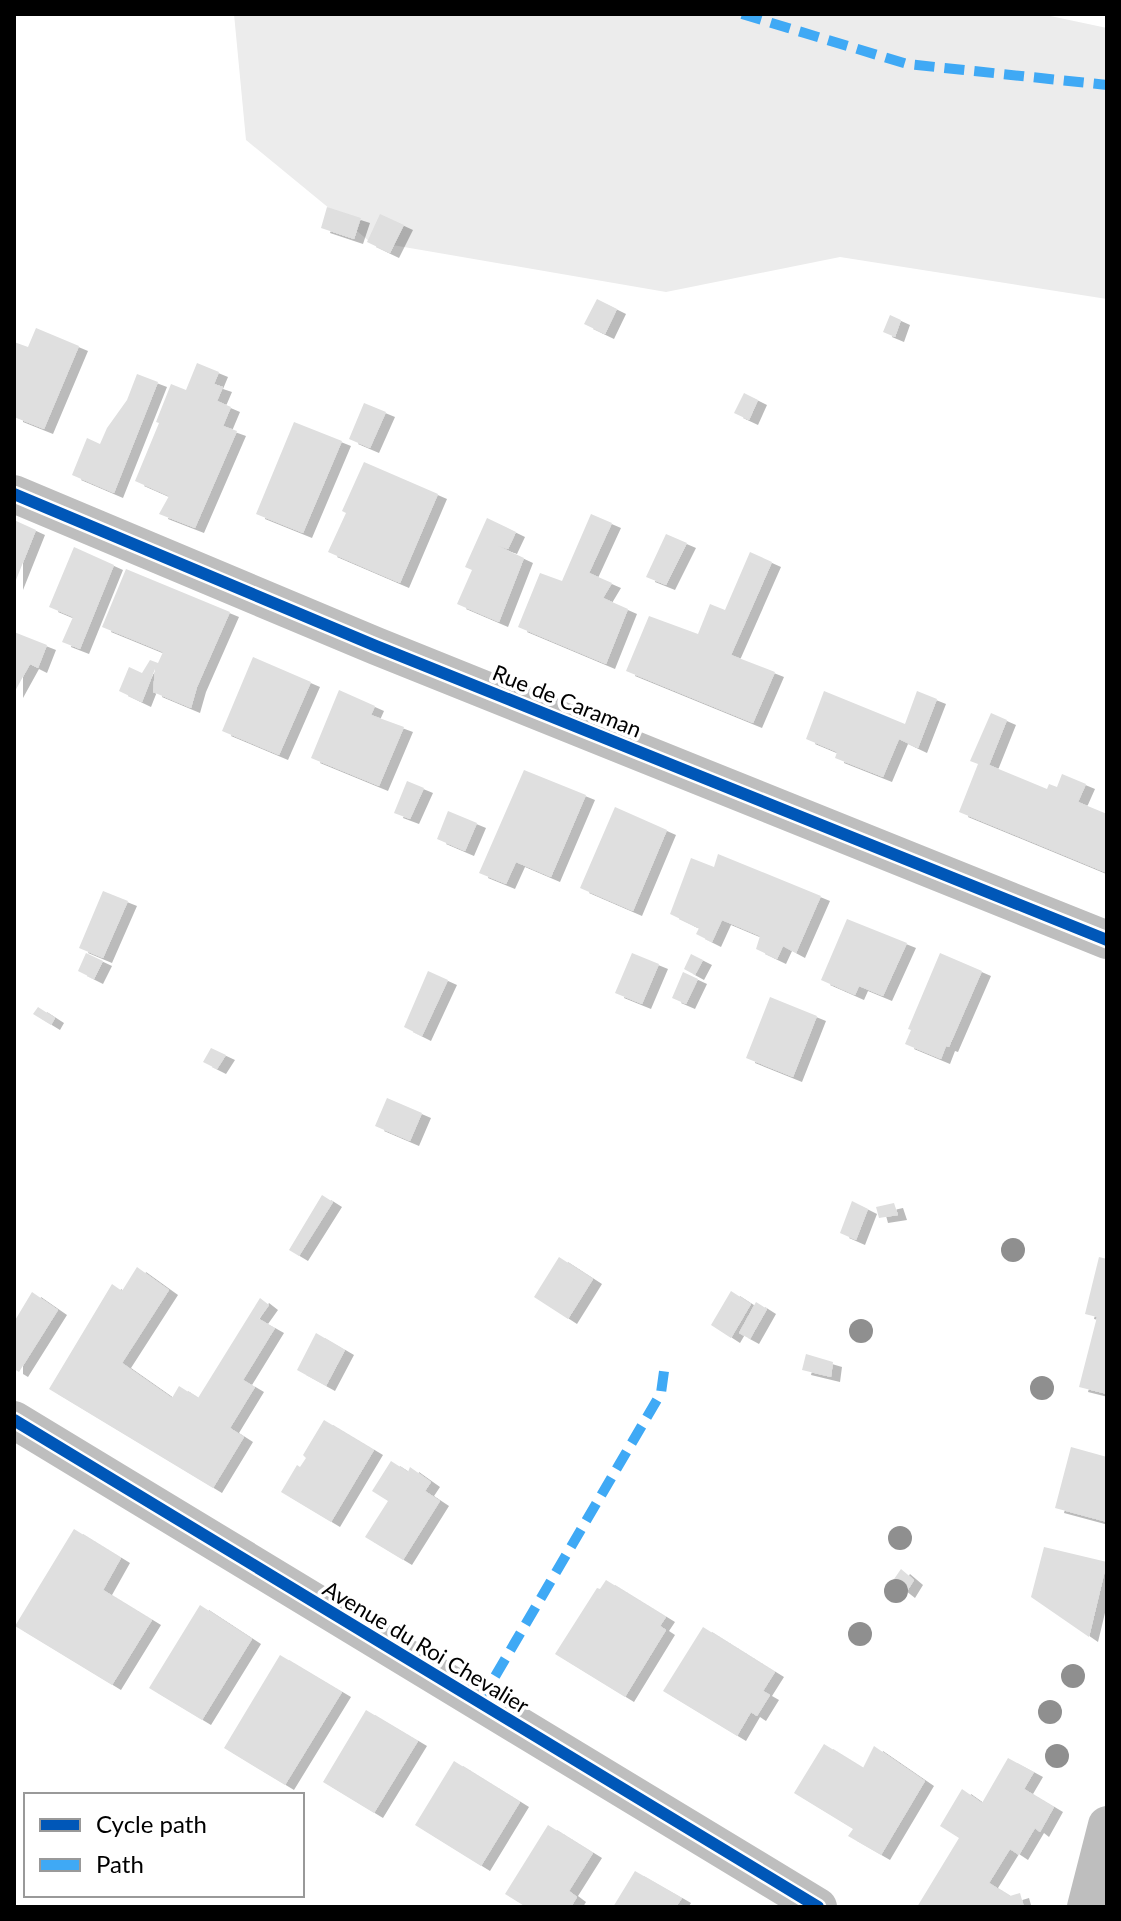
<svg xmlns="http://www.w3.org/2000/svg" width="1121" height="1921" viewBox="0 0 1121 1921" font-family="Lato,sans-serif">
<style>
.green{fill:#ececec}
.building{fill:#dfdfdf;filter:url(#shadow)}
.lines{fill:none;stroke-linecap:round;stroke-linejoin:round}
.street{stroke:#bebebe;stroke-width:38}
.quiet{stroke:#3fa9f5;stroke-width:10;stroke-dasharray:20 10;stroke-linecap:butt}
.cycleway-casing{stroke:#fff;stroke-width:17}
.cycleway{stroke:#0057b8;stroke-width:12}
.tree{fill:#8f8f8f}
.labels{text-anchor:middle;stroke-width:7;stroke-linejoin:round;paint-order:stroke}
.street-label{font-size:22px;fill:#000;stroke:#fff}
</style>
<defs>
<filter id="shadow"><feDropShadow dx="9" dy="5" stdDeviation="0" flood-color="#0004"/></filter>
</defs>
<rect width="100%" height="100%" fill="#fff"/>
<!-- green -->
<path class="green" d="M 234,14 L 1041,14 L 1107,28 L 1107,299 L 840,257 L 666,292 L 369,241 L 246,140 Z"/>
<!-- building -->
<path class="building" d="M 327,207 L 361,218 L 354,239 L 321,228 Z
M 380,214 L 404,225 L 390,253 L 367,242 Z
M 597,299 L 617,309 L 605,334 L 584,324 Z
M 890,315 L 901,320 L 895,337 L 883,332 Z
M 36,328 L 79,346 L 44,429 L 14,417 L 14,342 L 28,347 Z
M 197,363 L 219,372 L 214,384 L 223,387 L 217,401 L 231,407 L 223,426 L 237,431 L 195,528 L 159,514 L 169,496 L 135,481 L 159,423 L 156,422 L 171,384 L 186,390 Z
M 137,374 L 158,382 L 114,493 L 72,475 L 87,438 L 100,444 L 107,428 L 127,400 Z
M 744,393 L 758,400 L 749,420 L 734,413 Z
M 364,403 L 386,412 L 370,448 L 349,439 Z
M 294,422 L 342,441 L 303,533 L 256,514 Z
M 364,462 L 438,494 L 400,583 L 328,552 L 346,513 L 342,511 Z
M 591,514 L 612,523 L 589,573 L 612,583 L 603,598 L 628,609 L 606,664 L 518,627 L 540,573 L 562,581 Z
M 487,518 L 516,532 L 508,549 L 498,546 L 524,558 L 499,622 L 457,604 L 472,570 L 465,567 Z
M 14,520 L 36,530 L 14,585 Z
M 666,534 L 687,543 L 666,585 L 646,577 Z
M 74,547 L 114,565 L 80,649 L 62,642 L 73,617 L 49,607 Z
M 750,552 L 772,562 L 731,655 L 775,672 L 753,723 L 626,671 L 649,616 L 698,634 L 710,604 L 725,610 Z
M 126,569 L 230,612 L 197,687 L 191,708 L 153,692 L 155,669 L 142,702 L 119,691 L 129,667 L 142,673 L 150,660 L 158,663 L 163,652 L 102,627 Z
M 14,632 L 47,645 L 38,668 L 30,664 L 14,693 Z
M 253,657 L 311,682 L 279,755 L 222,731 Z
M 339,690 L 375,706 L 371,715 L 404,727 L 379,786 L 311,758 Z
M 824,691 L 905,724 L 917,691 L 937,699 L 918,748 L 899,739 L 883,777 L 835,758 L 837,752 L 806,739 Z
M 991,713 L 1007,720 L 989,765 L 1047,789 L 1049,784 L 1057,787 L 1062,774 L 1086,784 L 1078,802 L 1107,814 L 1107,873 L 959,812 L 978,764 L 970,761 Z
M 524,770 L 586,795 L 551,877 L 516,862 L 506,884 L 479,873 Z
M 407,781 L 424,788 L 410,819 L 394,813 Z
M 615,807 L 667,830 L 633,911 L 580,888 Z
M 448,811 L 477,823 L 465,851 L 437,839 Z
M 718,854 L 821,896 L 796,953 L 783,946 L 777,959 L 756,949 L 760,936 L 722,920 L 712,942 L 696,934 L 699,928 L 670,914 L 691,858 L 714,867 Z
M 103,891 L 128,901 L 103,958 L 79,948 Z
M 847,919 L 907,943 L 883,996 L 859,986 L 855,995 L 821,980 Z
M 86,953 L 103,961 L 94,979 L 78,971 Z
M 632,953 L 659,964 L 642,1004 L 615,993 Z
M 940,953 L 982,971 L 949,1047 L 946,1046 L 941,1059 L 905,1044 L 911,1030 L 908,1029 Z
M 691,954 L 703,960 L 695,975 L 684,969 Z
M 428,971 L 448,980 L 422,1036 L 404,1027 Z
M 683,972 L 698,979 L 686,1004 L 672,998 Z
M 770,997 L 817,1016 L 793,1077 L 746,1058 Z
M 38,1007 L 55,1018 L 51,1025 L 33,1014 Z
M 211,1048 L 226,1055 L 217,1069 L 203,1062 Z
M 387,1098 L 422,1113 L 410,1141 L 375,1126 Z
M 322,1195 L 333,1202 L 299,1256 L 289,1250 Z
M 852,1201 L 868,1209 L 856,1240 L 840,1233 Z
M 894,1203 L 898,1215 L 879,1218 L 876,1207 Z
M 559,1257 L 593,1279 L 568,1319 L 534,1297 Z
M 1099,1257 L 1107,1259 L 1107,1394 L 1079,1387 L 1097,1317 L 1085,1314 Z
M 137,1267 L 169,1290 L 122,1363 L 172,1398 L 179,1386 L 198,1398 L 260,1298 L 269,1305 L 259,1319 L 275,1328 L 243,1380 L 255,1387 L 230,1428 L 244,1437 L 213,1488 L 49,1389 L 112,1284 L 122,1291 Z
M 731,1291 L 751,1304 L 731,1338 L 711,1325 Z
M 32,1292 L 58,1310 L 19,1372 L 14,1369 L 14,1322 Z
M 756,1302 L 767,1309 L 750,1339 L 739,1333 Z
M 316,1333 L 345,1350 L 326,1386 L 297,1370 Z
M 806,1354 L 833,1362 L 831,1377 L 802,1370 Z
M 324,1420 L 374,1450 L 331,1522 L 281,1492 L 297,1465 L 300,1467 L 306,1458 L 303,1455 Z
M 1071,1447 L 1107,1457 L 1107,1522 L 1055,1508 Z
M 391,1461 L 408,1472 L 410,1467 L 431,1482 L 425,1491 L 440,1501 L 403,1560 L 365,1537 L 388,1501 L 372,1491 Z
M 74,1529 L 121,1558 L 103,1590 L 152,1620 L 112,1685 L 15,1626 Z
M 1044,1547 L 1107,1562 L 1089,1637 L 1031,1597 Z
M 901,1569 L 914,1580 L 906,1593 L 892,1582 Z
M 606,1580 L 666,1617 L 660,1626 L 666,1630 L 625,1697 L 555,1654 L 597,1588 L 600,1589 Z
M 200,1605 L 252,1639 L 202,1720 L 149,1688 Z
M 703,1627 L 775,1672 L 763,1691 L 770,1695 L 757,1716 L 751,1712 L 737,1736 L 663,1691 Z
M 280,1655 L 342,1692 L 285,1785 L 224,1748 Z
M 366,1710 L 418,1741 L 374,1813 L 323,1782 Z
M 824,1744 L 863,1768 L 874,1746 L 925,1781 L 881,1855 L 848,1836 L 853,1829 L 794,1793 Z
M 1008,1758 L 1034,1772 L 1024,1789 L 1054,1807 L 1040,1832 L 1035,1828 L 1019,1855 L 1010,1849 L 989,1883 L 1010,1896 L 1020,1893 L 1024,1907 L 917,1907 L 959,1838 L 940,1826 L 962,1789 L 982,1803 Z
M 454,1761 L 520,1802 L 481,1866 L 415,1825 Z
M 548,1825 L 593,1853 L 569,1891 L 577,1897 L 571,1907 L 526,1907 L 505,1894 Z
M 635,1871 L 682,1898 L 676,1907 L 613,1907 Z"/>
<g class="lines">
<!-- street -->
<path class="street" d="M 14,494 L 376,646 L 1107,940
M 14,1420 L 818,1907
M 1086,1907 L 1107,1825"/>
<!-- quiet -->
<path class="quiet" d="M 742,14 L 907,64 L 1107,85
M 480,1702 L 661,1393 L 665,1364"/>
<!-- cycleway casing -->
<g class="cycleway-casing">
<path id="cycleway" d="M 14,494 L 376,646 L 1107,940
M 14,1420 L 818,1907"/>
</g>
<!-- cycleway -->
<use href="#cycleway" class="cycleway"/>
</g>
<!-- trees -->
<g class="tree">
<circle cx="1013" cy="1250" r="12"/>
<circle cx="861" cy="1331" r="12"/>
<circle cx="1042" cy="1388" r="12"/>
<circle cx="900" cy="1538" r="12"/>
<circle cx="896" cy="1591" r="12"/>
<circle cx="860" cy="1634" r="12"/>
<circle cx="1073" cy="1676" r="12"/>
<circle cx="1050" cy="1712" r="12"/>
<circle cx="1057" cy="1756" r="12"/>
</g>
<g class="labels">
<!-- street labels -->
<g class="street-label">
<text transform="translate(567 701) rotate(22)" y="8">Rue de Caraman</text>
<text transform="translate(426 1647) rotate(31)" y="8">Avenue du Roi Chevalier</text>
</g>
</g>
<!-- border -->
<rect width="1121" height="1921" fill="none" stroke="#000000" stroke-width="32"/>
<!-- legend -->
<rect x="24" y="1793" width="280" height="104" fill="#ffffff" stroke="#999999" stroke-width="2"/>
<rect x="40" y="1819" width="40" height="12" fill="#0057b8" stroke="#999999" stroke-width="2"/>
<text x="96" y="1833" font-size="24" fill="#000000">Cycle path</text>
<rect x="40" y="1859" width="40" height="12" fill="#3fa9f5" stroke="#999999" stroke-width="2"/>
<text x="96" y="1873" font-size="24" fill="#000000">Path</text>
</svg>
